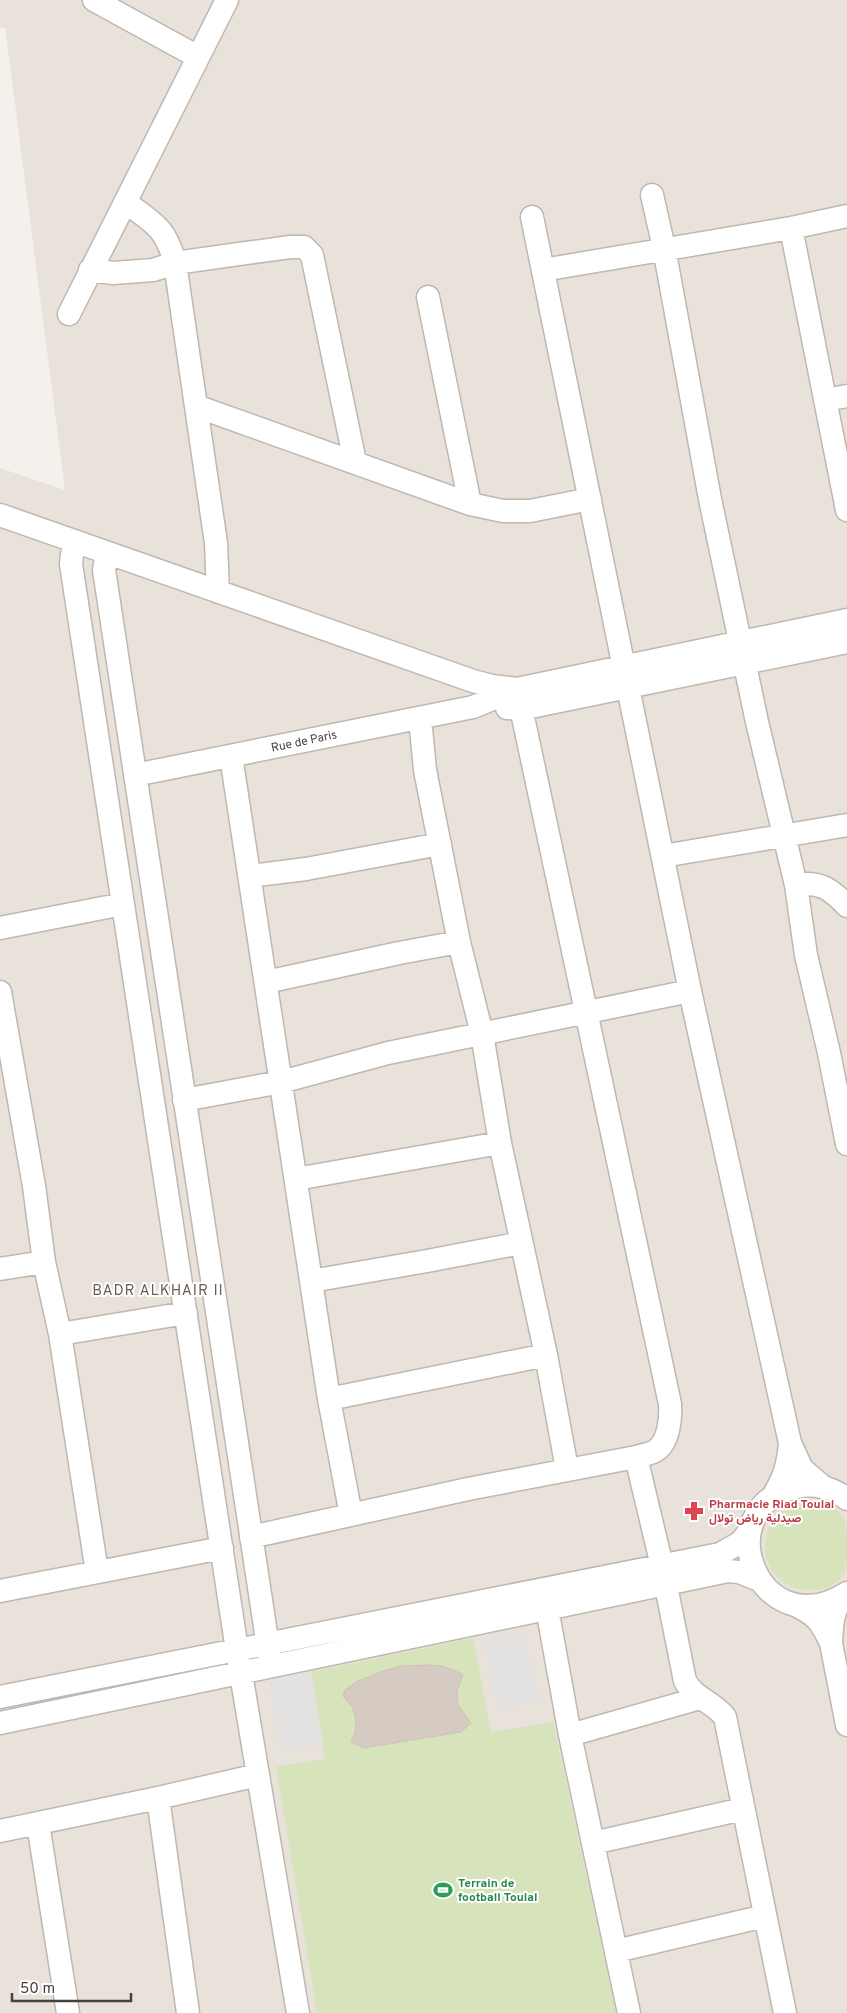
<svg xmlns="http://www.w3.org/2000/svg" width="847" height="2013" viewBox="0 0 847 2013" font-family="Overpass,Vazirmatn,sans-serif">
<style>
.residential{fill:#e8e2db}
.green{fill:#d7e3ba}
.parking{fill:#e4e2e0}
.building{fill:#d5cbc3;stroke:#cfc2b7}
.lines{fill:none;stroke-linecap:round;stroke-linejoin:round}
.minor-casing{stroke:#bfb7b0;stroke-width:25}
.minor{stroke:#fff;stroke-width:22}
.labels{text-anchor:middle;stroke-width:4;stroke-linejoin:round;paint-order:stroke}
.street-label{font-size:12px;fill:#48413b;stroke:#fff}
.health-label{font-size:12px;font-weight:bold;fill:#be3a42;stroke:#fff;text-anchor:start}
.leisure-label{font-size:12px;font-weight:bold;fill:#27864d;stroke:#fff;text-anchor:start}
.quarter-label{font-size:15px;letter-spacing:1px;fill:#6a5d53;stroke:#fff}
</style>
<rect width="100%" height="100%" fill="#f4f1ec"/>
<!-- residential -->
<path class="residential" d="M 0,0 L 847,0 L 847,2013 L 0,2013 L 0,468 L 65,490 L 5,27 L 0,28 Z"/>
<!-- green -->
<path class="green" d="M 814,1501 C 847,1510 847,1518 847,1550 C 847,1559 847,1569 843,1576 C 835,1586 822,1591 810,1590 C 753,1589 746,1506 814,1501 Z
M 473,1638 L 491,1732 L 553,1722 L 616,2013 L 317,2013 L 276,1767 L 325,1759 L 311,1672 Z"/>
<!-- parking -->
<path class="parking" d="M 524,1630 L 540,1701 L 497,1711 L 482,1638 Z
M 311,1672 L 323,1745 L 280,1752 L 268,1681 Z"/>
<!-- building -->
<path class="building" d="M 427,1665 L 442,1666 L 454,1670 L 463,1675 L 457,1691 L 458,1705 L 471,1723 L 461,1732 L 364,1748 L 351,1742 L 355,1733 L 356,1721 L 353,1708 L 343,1696 L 345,1690 L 356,1682 L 386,1670 L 401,1666 Z"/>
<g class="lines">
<!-- minor casing -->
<g class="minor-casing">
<path id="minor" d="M 94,0 L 198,57
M 652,195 L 664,248 L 710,499 L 757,722 L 796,885 L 806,955 L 829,1053 L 847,1144
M 125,202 C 154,223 166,228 175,263 L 216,543 L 218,592
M 532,217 L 690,991 L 790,1443
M 791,228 L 847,510
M 90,270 L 113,273 L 153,270 L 175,263 L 290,247 L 304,247 L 312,255 L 355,462
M 543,270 L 791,228 L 847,216
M 428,297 L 470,504
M 69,314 L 227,0
M 825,400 L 847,396
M 196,406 L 470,504 L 503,511 L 530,511 L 590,499
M 0,515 L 473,681 L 492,686 L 517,689 L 670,1404 C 671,1418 669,1443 655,1451 C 650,1454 642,1455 636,1457 L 468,1489 L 251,1537
M 77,543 L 72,554 L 71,564 L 237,1650 L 298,2013
M 107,553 L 104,570 L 271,1666
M 507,708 L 521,709 L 847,642
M 420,718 L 425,770 L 459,942 L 482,1034 L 500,1143 L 546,1355 L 567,1469
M 231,756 L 329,1399 L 351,1515
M 135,775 L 473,707 L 517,689 L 847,620
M 663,856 L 847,825
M 250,876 L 306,869 L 440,844
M 796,885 C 820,881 831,889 847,906
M 0,928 L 123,904
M 266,982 L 399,953 L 459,942
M 0,992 L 34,1186 L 44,1262 L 60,1334 L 97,1572
M 184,1100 L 281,1082 L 388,1053 L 690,991
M 296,1179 L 500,1143
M 0,1269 L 44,1262
M 311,1281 L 427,1261 L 521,1243
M 60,1334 L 186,1313
M 329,1399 L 546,1355
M 636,1457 L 662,1566 L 685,1681 C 694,1698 713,1702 725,1717 L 785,2013
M 772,1498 C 784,1478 788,1466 790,1443 L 802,1469 L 822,1486
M 847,1499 C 833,1488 814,1483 797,1487 C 705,1507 758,1649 847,1593
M 0,1591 L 222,1548
M 795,1605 C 817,1615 821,1622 831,1643 C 832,1623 832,1608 847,1593
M 547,1608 L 570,1735 L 629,2013
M 831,1643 L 847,1725
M 0,1697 L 720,1554 L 741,1542 L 750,1530
M 0,1723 L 728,1571 L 739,1572 L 759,1580
M 570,1735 L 700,1698
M 158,1798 L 188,2013
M 38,1824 L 68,2013
M 0,1831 L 158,1798 L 258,1775
M 593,1843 L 743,1809
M 616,1951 L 765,1916"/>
</g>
<!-- minor -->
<use href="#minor" class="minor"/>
</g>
<!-- icons -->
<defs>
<g id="pharmacy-bare" transform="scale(1.5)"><path d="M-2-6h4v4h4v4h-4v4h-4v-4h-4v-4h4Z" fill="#e0444e" stroke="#fff" stroke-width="2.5" paint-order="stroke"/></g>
<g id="stadium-bare" transform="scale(1.5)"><path d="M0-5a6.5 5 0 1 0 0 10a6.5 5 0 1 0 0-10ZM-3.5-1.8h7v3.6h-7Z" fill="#2e9e5b" stroke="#fff" stroke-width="2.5" paint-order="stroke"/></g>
</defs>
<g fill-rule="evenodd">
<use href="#pharmacy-bare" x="694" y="1511"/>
<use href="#stadium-bare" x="443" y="1890"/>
</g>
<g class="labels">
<!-- street labels -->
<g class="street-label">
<text transform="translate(304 741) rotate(-12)" y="4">Rue de Paris</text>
</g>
<!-- health labels -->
<g class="health-label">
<text x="709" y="1508">Pharmacie Riad Toulal<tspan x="709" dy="14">صيدلية رياض تولال</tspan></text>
</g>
<!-- leisure labels -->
<g class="leisure-label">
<text x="458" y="1887">Terrain de<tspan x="458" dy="14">football Toulal</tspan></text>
</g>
<!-- quarter labels -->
<g class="quarter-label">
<text x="158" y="1295">BADR ALKHAIR II</text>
</g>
</g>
<!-- scale -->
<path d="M12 1993v8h119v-8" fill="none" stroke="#48413b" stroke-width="2.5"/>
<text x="20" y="1993" font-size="15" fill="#48413b" stroke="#ffffff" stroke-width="4" paint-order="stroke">50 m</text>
</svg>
